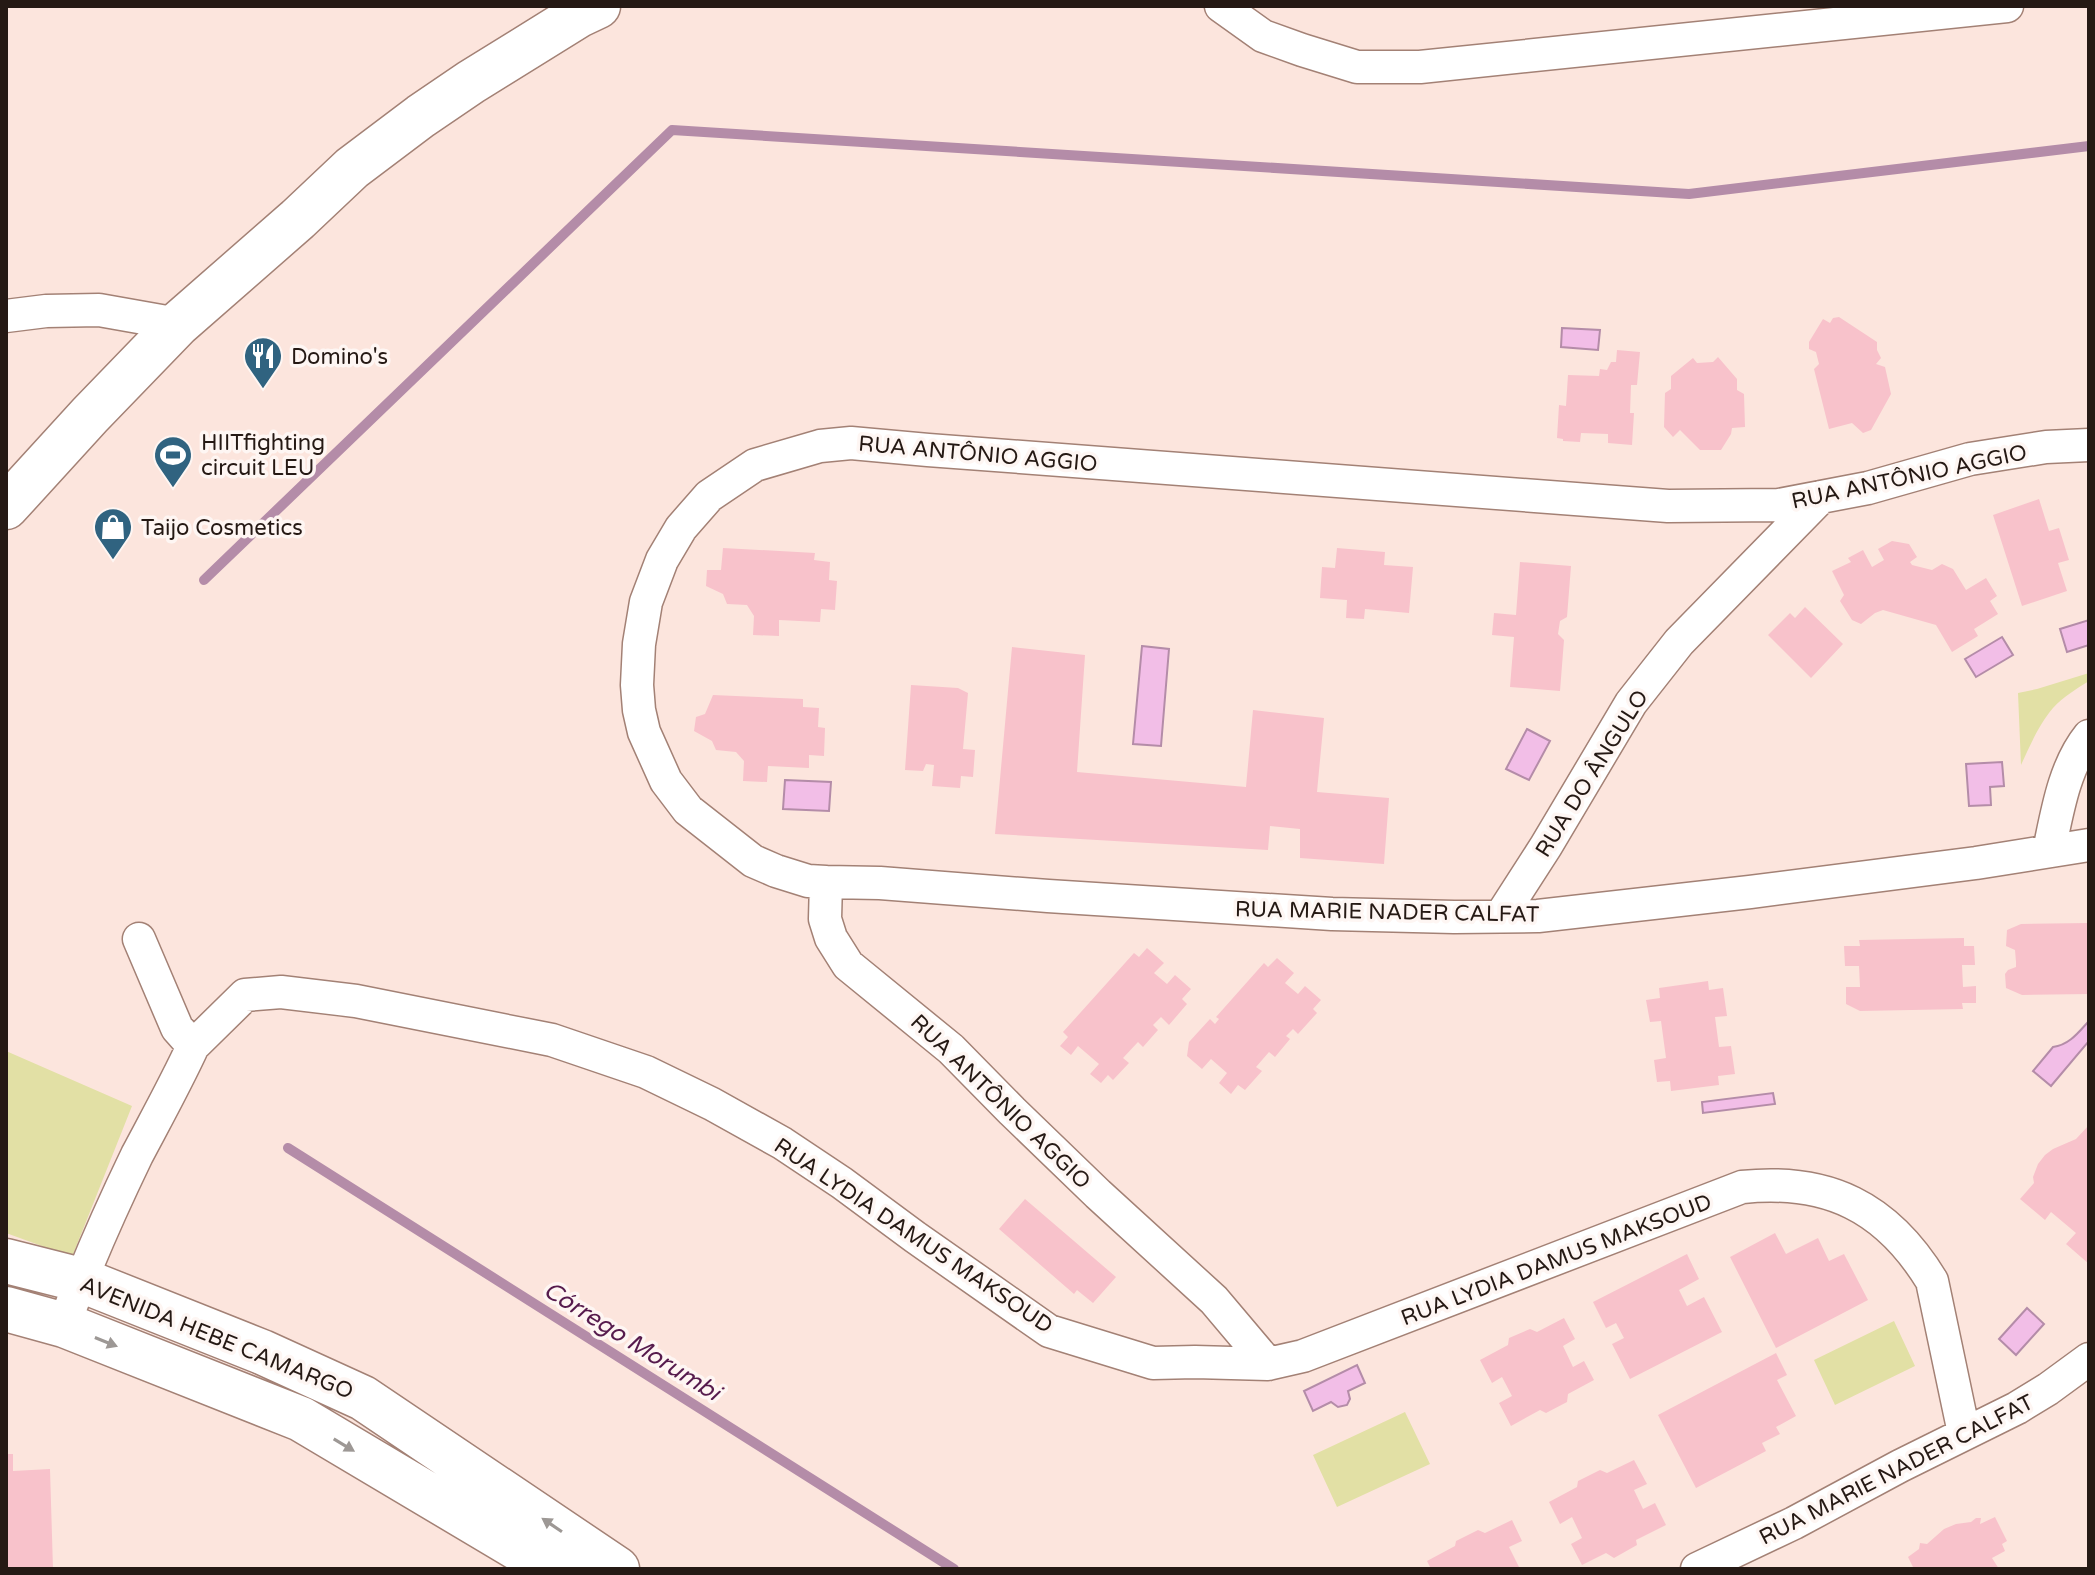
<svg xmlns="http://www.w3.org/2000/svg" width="2095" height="1575" viewBox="0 0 2095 1575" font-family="'Varela Round',sans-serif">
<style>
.green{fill:#e2e0a5}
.water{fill:#f2bee7;stroke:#b48ca8;stroke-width:2}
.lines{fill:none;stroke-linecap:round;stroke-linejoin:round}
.stream{stroke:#b48ca8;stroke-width:10}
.building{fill:#f8c2cb}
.minor-casing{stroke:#a38175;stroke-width:35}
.secondary-casing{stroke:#a38175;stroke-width:47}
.primary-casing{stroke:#a38175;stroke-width:47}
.minor{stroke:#fff;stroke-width:32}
.secondary{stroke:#fff;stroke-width:44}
.primary{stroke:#fff;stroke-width:44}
.oneway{fill:#9d9895}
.labels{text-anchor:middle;stroke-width:7;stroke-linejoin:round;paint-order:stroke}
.poi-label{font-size:22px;fill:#251914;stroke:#fef6f3;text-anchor:start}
.street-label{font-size:22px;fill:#251914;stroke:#fef6f3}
.water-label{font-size:24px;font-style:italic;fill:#561b4d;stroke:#fef6f3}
</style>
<rect width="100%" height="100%" fill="#fce5dd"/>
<!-- green -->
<path class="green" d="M 2089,673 L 2089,681 C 2076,689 2063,697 2053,708 C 2039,724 2030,746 2021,765 L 2018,693 L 2037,689 Z
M 6,1051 L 132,1106 L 72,1257 L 6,1233 Z
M 1894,1321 L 1915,1366 L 1835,1405 L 1814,1360 Z
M 1405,1412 L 1430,1464 L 1337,1507 L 1313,1455 Z"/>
<!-- water -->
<path class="water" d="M 1562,328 L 1600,330 L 1598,350 L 1561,347 Z
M 2089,620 L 2089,645 L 2067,652 L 2060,629 Z
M 2002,637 L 2013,655 L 1976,677 L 1965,659 Z
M 1142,646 L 1169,649 L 1161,746 L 1133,744 Z
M 1527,729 L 1550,741 L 1529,780 L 1506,769 Z
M 2002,762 L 2004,786 L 1990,787 L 1991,805 L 1969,806 L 1966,764 Z
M 785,780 L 831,782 L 829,811 L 783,809 Z
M 2088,1022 L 2089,1041 L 2051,1086 L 2033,1071 L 2053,1047 C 2069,1045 2078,1033 2088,1022 Z
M 1773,1093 L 1775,1104 L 1703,1113 L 1702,1102 Z
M 2027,1308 L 2044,1324 L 2016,1355 L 1999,1339 Z
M 1357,1365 L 1365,1383 L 1348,1391 L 1350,1399 L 1347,1405 L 1338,1407 L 1331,1402 L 1313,1411 L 1304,1391 Z"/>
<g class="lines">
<!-- stream -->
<path class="stream" d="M 204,580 L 672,130 L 1689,194 L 2089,146
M 288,1148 L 954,1569"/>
</g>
<!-- building -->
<path class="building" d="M 1839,317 L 1877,342 L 1877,350 L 1881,358 L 1876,364 L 1885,367 L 1891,394 L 1871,430 L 1863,433 L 1852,423 L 1829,429 L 1814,369 L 1819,364 L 1816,352 L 1809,349 L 1809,342 L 1823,319 L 1830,323 L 1833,318 Z
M 1617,350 L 1640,352 L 1637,385 L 1631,385 L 1630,413 L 1634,413 L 1632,445 L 1608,443 L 1608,434 L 1581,433 L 1580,442 L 1563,441 L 1563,439 L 1557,438 L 1559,405 L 1566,406 L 1568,375 L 1599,376 L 1600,369 L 1607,370 L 1611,362 L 1616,362 Z
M 1718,357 L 1737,379 L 1737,390 L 1744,394 L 1745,427 L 1732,428 L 1731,434 L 1721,450 L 1700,450 L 1680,430 L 1673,437 L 1664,427 L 1665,393 L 1671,389 L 1671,376 L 1693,358 L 1697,363 L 1713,362 Z
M 2039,499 L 2049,531 L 2059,528 L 2069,560 L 2058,563 L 2067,591 L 2022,606 L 1993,515 Z
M 1892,541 L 1909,544 L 1917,557 L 1910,562 L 1912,565 L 1932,570 L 1942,564 L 1953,569 L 1966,590 L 1986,578 L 1997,596 L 1990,601 L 1998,614 L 1974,629 L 1978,636 L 1952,652 L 1936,625 L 1883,610 L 1875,613 L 1861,624 L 1852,620 L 1840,601 L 1844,595 L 1832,571 L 1851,562 L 1848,558 L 1863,550 L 1872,567 L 1884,560 L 1878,549 Z
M 723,548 L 815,553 L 814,560 L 830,562 L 829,580 L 837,581 L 835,610 L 821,609 L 820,622 L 779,620 L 779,636 L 753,635 L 754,616 L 747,605 L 727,604 L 723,594 L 706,586 L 707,570 L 721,570 Z
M 1337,548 L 1385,552 L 1384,565 L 1413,567 L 1409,613 L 1365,609 L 1364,619 L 1346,618 L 1347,600 L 1320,598 L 1322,567 L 1335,568 Z
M 1520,562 L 1571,566 L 1567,617 L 1560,621 L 1558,634 L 1564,640 L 1560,691 L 1510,687 L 1514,637 L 1492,635 L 1494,613 L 1516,615 Z
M 1805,607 L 1843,644 L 1811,678 L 1768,635 L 1790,613 L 1795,618 Z
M 1012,647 L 1085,655 L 1077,772 L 1246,787 L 1253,710 L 1324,718 L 1317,792 L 1389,798 L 1384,864 L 1300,858 L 1300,829 L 1270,826 L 1268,850 L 995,834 Z
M 911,685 L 958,688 L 968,693 L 963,749 L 975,750 L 973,777 L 961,776 L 960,788 L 932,786 L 934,765 L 926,764 L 923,771 L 905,770 Z
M 713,695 L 803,699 L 803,707 L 819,708 L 818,727 L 825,728 L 824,756 L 809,755 L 809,768 L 768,766 L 767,782 L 743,781 L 744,761 L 736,752 L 716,750 L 712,741 L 694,731 L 696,717 L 705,714 Z
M 2089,923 L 2089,994 L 2022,995 L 2006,988 L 2005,974 L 2008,970 L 2016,967 L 2016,962 L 2015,950 L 2006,946 L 2007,930 L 2021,924 Z
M 1964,938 L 1964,946 L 1974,946 L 1975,965 L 1962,965 L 1963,987 L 1976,986 L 1976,1003 L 1962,1003 L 1963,1009 L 1860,1011 L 1846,1004 L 1846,987 L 1860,987 L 1859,966 L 1845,966 L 1844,946 L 1860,946 L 1859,940 Z
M 1147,948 L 1164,963 L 1154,973 L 1167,984 L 1175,975 L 1191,989 L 1182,999 L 1187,1004 L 1169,1025 L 1161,1017 L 1153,1025 L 1158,1030 L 1143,1047 L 1138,1042 L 1123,1058 L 1129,1063 L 1113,1080 L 1108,1075 L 1101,1083 L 1090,1074 L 1099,1064 L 1078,1046 L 1071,1055 L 1060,1046 L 1068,1037 L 1063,1032 L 1134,953 L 1139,957 Z
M 1277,958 L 1294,973 L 1285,983 L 1298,994 L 1305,986 L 1321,1000 L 1313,1009 L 1317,1013 L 1298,1034 L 1293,1029 L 1286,1036 L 1290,1039 L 1275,1057 L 1269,1052 L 1256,1067 L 1262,1071 L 1245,1090 L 1238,1085 L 1231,1094 L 1219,1083 L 1227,1073 L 1211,1059 L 1202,1069 L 1187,1056 L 1189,1042 L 1210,1019 L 1215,1024 L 1219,1019 L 1216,1017 L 1264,963 L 1268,967 Z
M 1708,981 L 1709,990 L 1723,988 L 1727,1016 L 1715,1017 L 1719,1047 L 1731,1046 L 1735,1074 L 1718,1076 L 1719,1085 L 1671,1091 L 1670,1081 L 1657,1082 L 1654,1060 L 1666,1058 L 1661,1021 L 1650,1022 L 1646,1000 L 1660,998 L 1659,988 Z
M 2089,1125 L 2089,1264 L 2066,1244 L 2076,1233 L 2051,1212 L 2045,1220 L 2020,1199 L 2034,1183 L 2033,1177 L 2038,1164 L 2045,1155 L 2053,1149 L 2076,1139 Z
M 1025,1199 L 1116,1277 L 1093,1303 L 1077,1290 L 1074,1294 L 999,1229 Z
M 1775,1233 L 1786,1254 L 1818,1238 L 1829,1261 L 1844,1254 L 1868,1300 L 1776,1348 L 1730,1257 Z
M 1687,1254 L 1699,1279 L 1679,1290 L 1687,1306 L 1704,1297 L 1722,1332 L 1630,1379 L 1612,1344 L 1624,1338 L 1616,1323 L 1606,1328 L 1593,1302 Z
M 1564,1318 L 1575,1339 L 1563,1346 L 1573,1367 L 1584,1361 L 1594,1380 L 1568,1394 L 1567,1402 L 1546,1413 L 1540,1410 L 1511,1426 L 1499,1403 L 1512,1396 L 1502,1377 L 1492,1383 L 1480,1360 L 1508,1345 L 1509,1338 L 1530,1329 L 1537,1332 Z
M 1776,1353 L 1787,1375 L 1777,1380 L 1796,1416 L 1776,1427 L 1780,1434 L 1762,1443 L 1766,1451 L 1696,1488 L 1658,1415 Z
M 6,1454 L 13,1454 L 13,1471 L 50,1469 L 53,1569 L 6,1569 Z
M 1634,1460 L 1647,1484 L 1634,1490 L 1643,1509 L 1655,1503 L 1666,1525 L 1636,1540 L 1637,1545 L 1614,1558 L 1606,1553 L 1582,1565 L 1571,1544 L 1582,1538 L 1572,1517 L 1560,1524 L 1549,1502 L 1577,1487 L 1578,1481 L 1600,1470 L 1607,1473 Z
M 1995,1517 L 2007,1541 L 2002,1544 L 2005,1551 L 1992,1558 L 1999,1569 L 1914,1569 L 1908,1557 L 1919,1549 L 1920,1543 L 1927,1544 L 1944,1529 L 1956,1524 L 1971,1522 L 1976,1518 L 1981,1518 L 1980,1524 Z
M 1512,1520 L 1522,1541 L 1509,1547 L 1520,1569 L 1431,1569 L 1427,1561 L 1455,1546 L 1456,1541 L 1478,1530 L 1485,1533 Z"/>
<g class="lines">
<!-- minor casing -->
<g class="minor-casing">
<path id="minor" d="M 1221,6 L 1263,36 L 1302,50 L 1357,67 L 1420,67 L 2007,6
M 6,316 L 46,311 L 99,310 L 178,324
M 2049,851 C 2057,813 2064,767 2089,736
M 826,882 L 880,883 L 1048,896 L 1332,914 L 1454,917 L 1538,916 L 1750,892 L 1976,863 L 2089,845
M 1501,916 L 1546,846 L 1631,703 L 1679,642 L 1821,497
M 193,1046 L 245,995 L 281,992 L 356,1001 L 552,1040 L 646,1072 L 712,1104 L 782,1143 L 842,1183 L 915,1237 L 1049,1331 L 1153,1363 L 1195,1362 L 1268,1364 L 1303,1356 L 1742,1187 C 1828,1178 1887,1207 1932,1281 L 1964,1433
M 64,1325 C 85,1267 110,1211 137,1155 C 156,1119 176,1083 193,1046 L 177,1028 L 139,939
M 1268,1364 L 1214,1300 L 1098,1194 L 1012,1111 L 951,1049 L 848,965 L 831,938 L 825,919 L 826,882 L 808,881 L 776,871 L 753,861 L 688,810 L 666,781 L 644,732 L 639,710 L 637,685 L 639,644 L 646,602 L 662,560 L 681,528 L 709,496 L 755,465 L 820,446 L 851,443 L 928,450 L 1668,506 L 1779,505 L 1868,488 L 1970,459 L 2046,447 L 2089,445
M 1697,1569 L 1794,1523 L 1900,1466 L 2017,1408 L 2048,1389 L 2089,1359"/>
</g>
<!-- secondary casing -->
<g class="secondary-casing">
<path id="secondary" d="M 6,507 L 90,415 L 178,324 L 298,219 L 352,168 L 421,116 L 471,82 L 579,15 L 598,6"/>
</g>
<!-- primary casing -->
<g class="primary-casing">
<path id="primary" d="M 6,1261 L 81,1280 L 262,1352 L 363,1398 L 617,1569
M 6,1309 L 64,1325 L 301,1419 L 553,1569"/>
</g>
<!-- minor -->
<use href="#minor" class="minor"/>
<!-- secondary -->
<use href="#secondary" class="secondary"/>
<!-- primary -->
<use href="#primary" class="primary"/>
</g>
<!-- one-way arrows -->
<defs><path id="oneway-solid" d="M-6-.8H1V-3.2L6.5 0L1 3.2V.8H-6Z" transform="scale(2)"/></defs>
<g class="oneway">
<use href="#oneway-solid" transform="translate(106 1342) rotate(22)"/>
<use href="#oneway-solid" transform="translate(344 1445) rotate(31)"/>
<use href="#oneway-solid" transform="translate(552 1525) rotate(-146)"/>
</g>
<!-- icons -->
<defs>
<g id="restaurant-pin" transform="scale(2)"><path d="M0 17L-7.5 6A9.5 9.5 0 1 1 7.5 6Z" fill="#306380" stroke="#fef6f3"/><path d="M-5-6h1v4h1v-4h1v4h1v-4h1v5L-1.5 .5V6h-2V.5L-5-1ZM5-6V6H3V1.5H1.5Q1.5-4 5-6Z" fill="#fff"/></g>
<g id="stadium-pin" transform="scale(2)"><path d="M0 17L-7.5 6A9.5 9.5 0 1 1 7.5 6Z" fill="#306380" stroke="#fef6f3"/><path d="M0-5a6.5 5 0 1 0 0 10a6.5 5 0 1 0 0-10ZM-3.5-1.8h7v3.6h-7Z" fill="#fff"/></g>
<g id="shop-pin" transform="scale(2)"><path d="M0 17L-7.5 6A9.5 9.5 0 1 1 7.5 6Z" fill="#306380" stroke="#fef6f3"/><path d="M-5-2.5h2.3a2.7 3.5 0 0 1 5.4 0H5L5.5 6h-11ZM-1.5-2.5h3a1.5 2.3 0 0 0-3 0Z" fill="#fff"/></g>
</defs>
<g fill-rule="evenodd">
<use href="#restaurant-pin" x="263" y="356"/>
<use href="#stadium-pin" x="173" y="455"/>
<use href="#shop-pin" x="113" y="527"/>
</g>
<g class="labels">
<!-- poi labels -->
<g class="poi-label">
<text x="291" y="364">Domino's</text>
<text x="201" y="450">HIITfighting<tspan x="201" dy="25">circuit LEU</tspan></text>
<text x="141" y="535">Taijo Cosmetics</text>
</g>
<!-- street labels -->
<g class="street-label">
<text transform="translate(978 453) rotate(5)" y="8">RUA ANTÔNIO AGGIO</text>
<text transform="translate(1909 476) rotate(-12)" y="8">RUA ANTÔNIO AGGIO</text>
<text transform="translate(1591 773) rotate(-58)" y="8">RUA DO ÂNGULO</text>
<text transform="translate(1387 911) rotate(1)" y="8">RUA MARIE NADER CALFAT</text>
<text transform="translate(1001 1101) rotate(44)" y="8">RUA ANTÔNIO AGGIO</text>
<text transform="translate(914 1235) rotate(34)" y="8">RUA LYDIA DAMUS MAKSOUD</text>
<text transform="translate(1556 1259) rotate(-21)" y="8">RUA LYDIA DAMUS MAKSOUD</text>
<text transform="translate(217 1337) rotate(22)" y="8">AVENIDA HEBE CAMARGO</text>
<text transform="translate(1896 1469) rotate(-27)" y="8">RUA MARIE NADER CALFAT</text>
</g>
<!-- water labels -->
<g class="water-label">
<text transform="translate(632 1341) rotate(32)" y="8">Córrego Morumbi</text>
</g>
</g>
<!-- border -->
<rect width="2095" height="1575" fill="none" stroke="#251914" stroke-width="16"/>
</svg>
